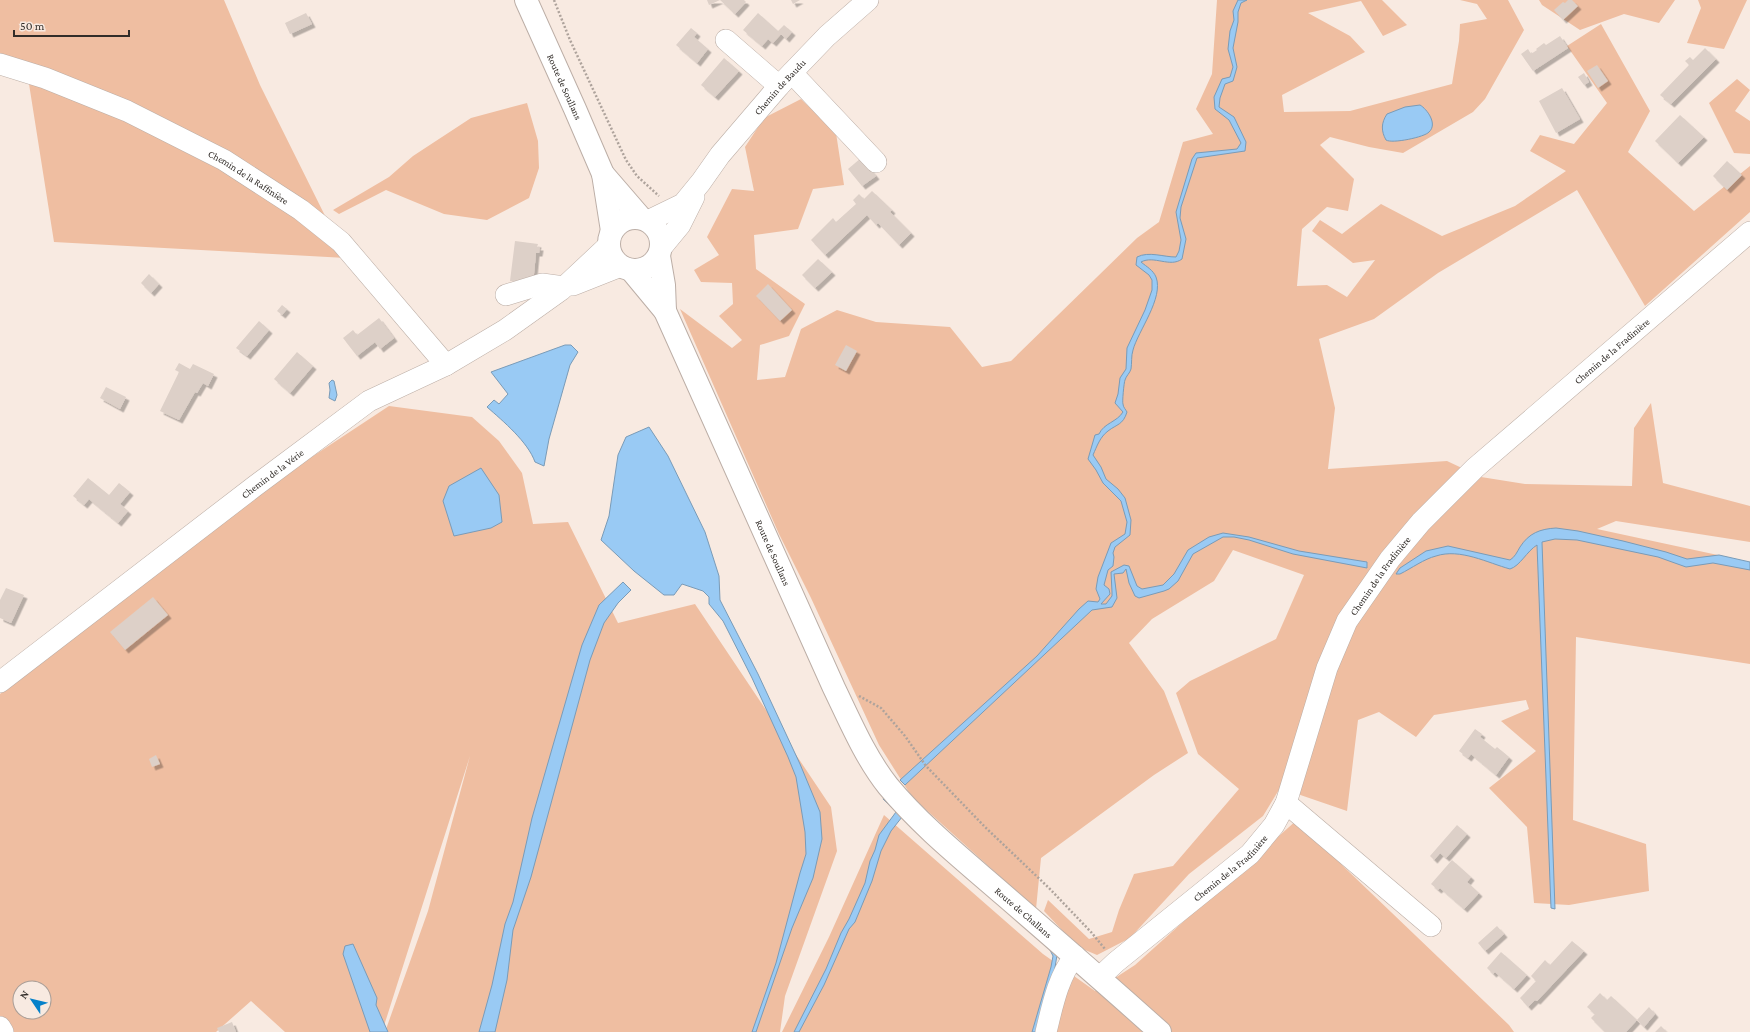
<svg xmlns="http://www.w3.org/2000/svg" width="1750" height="1032" viewBox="0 0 1750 1032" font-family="'Crimson Pro',serif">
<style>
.green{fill:#efbea1;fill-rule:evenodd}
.water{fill:#99caf4;stroke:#7a9bb7}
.building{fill:#ddd0c8;filter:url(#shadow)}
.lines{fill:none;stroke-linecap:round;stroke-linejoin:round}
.minor-casing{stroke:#bcaea6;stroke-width:22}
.major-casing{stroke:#bcaea6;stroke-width:24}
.path{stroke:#aea39c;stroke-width:2.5;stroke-dasharray:2 2;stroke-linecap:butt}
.minor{stroke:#fff;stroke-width:21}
.major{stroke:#fff;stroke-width:22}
.labels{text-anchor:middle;stroke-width:4;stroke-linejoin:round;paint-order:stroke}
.street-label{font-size:10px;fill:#322d29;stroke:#f8eae1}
</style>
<defs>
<filter id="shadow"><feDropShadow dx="3.5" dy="3.5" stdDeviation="0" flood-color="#0004"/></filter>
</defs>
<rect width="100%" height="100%" fill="#f8eae1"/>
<!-- green -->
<path class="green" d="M 0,0 L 224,0 L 260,85 L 346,258 L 54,242 L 26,65 L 0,58 Z
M 1217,0 L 1382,0 L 1407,25 L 1383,36 L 1361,1 L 1308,13 L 1350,36 L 1365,52 L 1282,95 L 1284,112 L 1350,111 L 1452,84 L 1459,41 L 1460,24 L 1487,19 L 1477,4 L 1460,0 L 1508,0 L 1524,30 L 1485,99 L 1473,112 L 1403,153 L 1369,147 L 1330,137 L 1320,145 L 1354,179 L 1348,211 L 1327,207 L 1302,229 L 1297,286 L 1327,285 L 1347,297 L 1375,260 L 1353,263 L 1312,231 L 1320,220 L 1342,234 L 1381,204 L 1442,236 L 1515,206 L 1566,171 L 1530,151 L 1540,135 L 1574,144 L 1607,103 L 1567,46 L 1601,24 L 1650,111 L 1628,152 L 1694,211 L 1750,166 L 1750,212 L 1645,306 L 1577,190 L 1438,273 L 1374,319 L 1319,339 L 1335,408 L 1328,469 L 1447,461 L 1481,477 L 1525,484 L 1632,486 L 1634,428 L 1651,403 L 1663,483 L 1750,506 L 1750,542 L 1616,521 L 1597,529 L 1727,557 L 1750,566 L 1750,664 L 1576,637 L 1573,820 L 1646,844 L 1649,891 L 1569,905 L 1534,903 L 1527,827 L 1489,788 L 1536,751 L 1501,721 L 1529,709 L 1526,700 L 1434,715 L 1416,737 L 1379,712 L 1358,720 L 1347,811 L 1280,788 L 1263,816 L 1189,874 L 1130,938 L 1097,955 L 1078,947 L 1044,911 L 1048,900 L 1089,939 L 1112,932 L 1119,910 L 1134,874 L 1173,866 L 1239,789 L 1198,754 L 1176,693 L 1190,681 L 1276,639 L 1304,575 L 1233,550 L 1214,581 L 1152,619 L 1129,643 L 1164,691 L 1188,753 L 1154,775 L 1041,858 L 1036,909 L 912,797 L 879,745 L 811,598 L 779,534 L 680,309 L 732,348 L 742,340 L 719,316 L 733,304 L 732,283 L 701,282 L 694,270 L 719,255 L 707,237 L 732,189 L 754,191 L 745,147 L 764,118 L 801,99 L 836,133 L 844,185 L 813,189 L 798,229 L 754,235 L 756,269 L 805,304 L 789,336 L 760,345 L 757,380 L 785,377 L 801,329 L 837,310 L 876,322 L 950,327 L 982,367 L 1011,361 L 1137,238 L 1159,222 L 1183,142 L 1213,134 L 1196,109 L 1212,74 Z
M 1539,0 L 1675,0 L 1659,23 L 1624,14 L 1580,30 L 1542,5 Z
M 1698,0 L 1747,0 L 1724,49 L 1687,43 L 1701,8 Z
M 1737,79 L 1750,90 L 1735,111 L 1750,121 L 1750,154 L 1734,153 L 1709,103 Z
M 527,103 L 538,141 L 539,168 L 529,198 L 487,220 L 444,214 L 386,190 L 339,214 L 333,210 L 389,177 L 413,156 L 471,118 Z
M 389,406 L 472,417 L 499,441 L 522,473 L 533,524 L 568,522 L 618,623 L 695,604 L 831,807 L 837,851 L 785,996 L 780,1032 L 385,1032 L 428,911 L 470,756 L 382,1032 L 285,1032 L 251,1001 L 216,1032 L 0,1032 L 0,694 L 289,472 ZM 20,988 L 44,988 L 44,1012 L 20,1012 Z
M 884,815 L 1043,954 L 1095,991 L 1135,965 L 1298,819 L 1345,868 L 1509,1025 L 1514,1032 L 782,1032 L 829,937 Z"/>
<!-- water -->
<path class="water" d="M 1238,0 L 1247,0 L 1241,3 L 1238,12 L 1238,22 L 1233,48 L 1237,67 L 1233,81 L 1225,84 L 1220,98 L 1219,107 L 1234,117 L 1246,142 L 1245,151 L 1197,158 L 1181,207 L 1180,218 L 1186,239 L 1182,259 C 1170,268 1154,255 1141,262 C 1147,267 1153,270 1156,277 C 1164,298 1138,331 1133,350 C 1131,356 1132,363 1131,369 C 1130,373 1126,376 1125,380 C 1124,382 1122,403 1123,404 C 1123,407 1126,410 1127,412 C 1123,425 1117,424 1108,431 C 1100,437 1097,446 1093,455 L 1101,467 L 1106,479 L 1118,489 L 1125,498 L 1131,520 L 1130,535 L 1115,547 L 1113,553 L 1114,557 L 1113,566 L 1108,570 L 1104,585 L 1109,589 L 1110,594 L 1101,604 L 1106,604 L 1112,596 L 1112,592 L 1111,572 L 1124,565 L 1129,566 L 1137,586 L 1142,589 L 1163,585 L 1174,574 L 1188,550 L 1209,537 L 1223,533 L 1249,537 L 1299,551 L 1367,562 L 1367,568 L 1293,554 L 1249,540 L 1234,537 L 1223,537 L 1193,554 L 1178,581 L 1169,589 L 1164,591 L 1139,598 L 1135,596 L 1129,583 L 1126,569 L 1123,573 L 1114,574 L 1117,598 L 1112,607 L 1092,610 L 905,785 L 900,780 L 1037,656 L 1079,609 L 1088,601 L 1098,602 L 1100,599 L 1096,589 L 1098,577 L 1111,543 L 1125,534 L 1127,522 L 1121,501 L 1103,483 L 1096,470 L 1088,459 L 1095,435 L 1099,434 C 1104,423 1117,422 1123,412 L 1115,403 L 1118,394 L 1120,378 L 1126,369 L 1127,348 L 1145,310 L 1152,290 L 1152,280 L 1149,275 L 1136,265 L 1137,257 C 1149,251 1163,257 1176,257 L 1179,251 L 1181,240 L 1176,212 L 1192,159 L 1196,153 L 1237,149 L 1241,143 L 1229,120 L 1215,109 L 1214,97 L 1222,79 L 1230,77 L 1233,67 L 1228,49 L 1230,31 L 1234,20 L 1233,11 Z
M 1420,105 C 1427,109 1438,124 1429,132 C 1425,137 1392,144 1386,140 C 1381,131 1381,123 1387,114 L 1405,107 Z
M 565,345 L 571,345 L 578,352 L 570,365 L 549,439 L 544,466 L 535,462 C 528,442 503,421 487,407 L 494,400 L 499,404 L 508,394 L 491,372 Z
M 332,380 L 334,381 L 337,395 L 335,401 L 329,398 L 330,390 L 329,383 Z
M 649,427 L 668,456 L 705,532 L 719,576 L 720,600 L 758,674 L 800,764 L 820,812 L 822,839 L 813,878 L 792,928 L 756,1032 L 752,1032 L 776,963 L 800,873 L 806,854 L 805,832 L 796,777 L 788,757 L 752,678 L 723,621 L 709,604 L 709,597 L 703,591 L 682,584 L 674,595 L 664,595 L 634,571 L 601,540 L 609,516 L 618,455 L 626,437 Z
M 481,468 L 499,495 L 502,522 L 491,528 L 454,536 L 443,501 L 449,486 Z
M 1556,528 L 1578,531 L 1623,541 L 1666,552 L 1687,559 L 1719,555 L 1750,562 L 1750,570 L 1713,563 L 1686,567 L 1658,557 L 1577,540 L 1555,539 L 1542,542 L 1555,909 L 1551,908 L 1537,545 C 1527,551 1520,566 1510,569 C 1488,563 1460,548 1436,556 C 1424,559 1412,568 1400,574 L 1396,574 L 1400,568 L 1426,551 L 1448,546 L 1510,560 C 1515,557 1517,552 1520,547 C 1529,533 1540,529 1556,528 Z
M 623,582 L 631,590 L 618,603 L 604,623 L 590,660 L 531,877 L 513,930 L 507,980 L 495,1032 L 479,1032 L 492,985 L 505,924 L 513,902 L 532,818 L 582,645 L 599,605 Z
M 885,796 L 1057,955 L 1053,980 L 1037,1032 L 1032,1032 L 1051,967 L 1053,956 L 1050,950 L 902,817 L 891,831 L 881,851 L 872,881 L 855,922 L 849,929 L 824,985 L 799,1032 L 794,1032 L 826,969 L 841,933 L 849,919 L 865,883 L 870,861 L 875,850 L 879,835 L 896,812 L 883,799 Z
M 353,944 L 377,998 L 376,1005 L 388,1032 L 370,1032 L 343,954 L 345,946 Z"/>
<!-- building -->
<path class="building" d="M 707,0 L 744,0 L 746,2 L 735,14 L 720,0 L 709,5 Z
M 791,0 L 800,0 L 793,4 Z
M 1568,0 L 1572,0 L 1578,6 L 1563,20 L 1554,10 L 1563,2 L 1565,3 Z
M 306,13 L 312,24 L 290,34 L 285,23 Z
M 758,13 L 778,31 L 784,25 L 792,32 L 786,39 L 781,34 L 773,43 L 768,39 L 762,46 L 743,30 Z
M 691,28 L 697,33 L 694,37 L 708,49 L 697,63 L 676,45 Z
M 1560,36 L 1568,48 L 1533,71 L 1521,54 L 1528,49 L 1531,54 L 1537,50 L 1536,49 L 1544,43 L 1546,45 Z
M 1705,48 L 1716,59 L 1671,104 L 1660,95 L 1689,65 L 1685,61 L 1690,57 L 1693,60 Z
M 724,58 L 739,71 L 715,97 L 701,85 Z
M 1597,65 L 1608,81 L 1598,88 L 1587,71 Z
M 1584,73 L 1589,82 L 1584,85 L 1578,77 Z
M 1562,88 L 1580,119 L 1556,133 L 1539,101 Z
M 1680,115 L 1704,137 L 1678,163 L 1655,141 Z
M 861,158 L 876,176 L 862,186 L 848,169 Z
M 1727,161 L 1742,175 L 1727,190 L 1713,176 Z
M 872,191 L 892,210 L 890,212 L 911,233 L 899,245 L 878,223 L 876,225 L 867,215 L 825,255 L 811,240 L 833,218 L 836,222 L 856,204 L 853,200 L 859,194 L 864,199 Z
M 515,241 L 538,244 L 537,247 L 540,247 L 539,253 L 536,253 L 533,284 L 510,281 Z
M 818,259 L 832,272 L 815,288 L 802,275 Z
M 149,274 L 159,284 L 151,293 L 141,283 Z
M 768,284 L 792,310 L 780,321 L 756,296 Z
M 282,305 L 287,309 L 282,315 L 277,311 Z
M 379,318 L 394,338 L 380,349 L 375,342 L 357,356 L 343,338 L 353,330 L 357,335 Z
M 259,321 L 269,330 L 247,356 L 236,348 Z
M 846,345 L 857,351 L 846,371 L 835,365 Z
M 297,352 L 313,366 L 290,393 L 274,379 Z
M 179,363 L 190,369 L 193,364 L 214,374 L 208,386 L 203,383 L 197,393 L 195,392 L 179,420 L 160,411 L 179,372 L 175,370 Z
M 106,387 L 126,397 L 120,409 L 100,398 Z
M 88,478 L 109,495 L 119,483 L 130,492 L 120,504 L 128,511 L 118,523 L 89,499 L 84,505 L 73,496 Z
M 6,588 L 24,595 L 11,623 L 0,618 L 0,600 Z
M 153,597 L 168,615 L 125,650 L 110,632 Z
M 1475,729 L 1482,734 L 1480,737 L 1495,749 L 1497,747 L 1509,757 L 1496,775 L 1471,754 L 1468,758 L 1459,751 Z
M 156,755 L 160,764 L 152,767 L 149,759 Z
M 1457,825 L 1467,834 L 1446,858 L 1440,853 L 1434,860 L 1430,856 Z
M 1452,860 L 1471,877 L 1467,882 L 1479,893 L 1464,909 L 1440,888 L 1438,890 L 1431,884 Z
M 1497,926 L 1504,934 L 1485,951 L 1478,943 Z
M 1572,941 L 1584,951 L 1537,1001 L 1535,1000 L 1528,1007 L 1520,998 L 1536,981 L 1531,976 L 1545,960 L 1550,965 Z
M 1501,952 L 1527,975 L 1514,989 L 1495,972 L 1493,974 L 1487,968 Z
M 1600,993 L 1607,1000 L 1611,996 L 1637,1020 L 1626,1032 L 1605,1032 L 1591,1018 L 1595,1014 L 1587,1007 Z
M 1649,1007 L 1655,1014 L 1644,1027 L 1637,1020 Z
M 232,1022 L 236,1032 L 219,1032 L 217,1028 Z
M 1661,1026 L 1667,1032 L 1655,1032 Z"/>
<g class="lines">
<!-- minor casing -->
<g class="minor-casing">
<g id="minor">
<path d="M 726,40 L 779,86"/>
<path id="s1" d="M 0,64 L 45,78 L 127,111 L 224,160 L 301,210 L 341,242 L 446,365"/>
<path d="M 792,73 L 876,162"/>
<path id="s2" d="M 648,221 L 683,204 L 701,182 L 720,155 L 779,86 L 827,36 L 868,0"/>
<path d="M 661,248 L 680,225 L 694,197"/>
<path d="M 573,285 L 621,266"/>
<path d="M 506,295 L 542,284 L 564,287"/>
<path id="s3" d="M 0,682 L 255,486 L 369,401 L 446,365 L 505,330 L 561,290 L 609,245"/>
<path d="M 1286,803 L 1431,926"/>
<path id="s4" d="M 1100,977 L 1116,962 L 1250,854 L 1274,825 L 1286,803 L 1327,668 L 1347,621 L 1390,559 L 1421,522 L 1475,468 L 1750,232"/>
<path d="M 0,1027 L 3,1032"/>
<path d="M 1046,1032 C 1052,1008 1058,976 1075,956"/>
</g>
</g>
<!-- major casing -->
<g class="major-casing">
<g id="major">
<path id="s5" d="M 526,0 L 575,109 L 603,174 L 612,231"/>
<path d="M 603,174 L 641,218"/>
<circle cx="635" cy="244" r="26"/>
<path d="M 659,256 L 664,285 L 665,311"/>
<path id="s6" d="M 631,270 L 665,311 L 834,688 C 850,721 865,757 888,786 C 922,827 965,861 1005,896 C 1057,941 1109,986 1160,1032"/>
</g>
</g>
<!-- path -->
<path class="path" d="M 554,0 L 570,40 L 626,160 L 637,176 L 659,196
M 859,696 L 881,708 L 905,736 L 926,766 L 985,827 L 1049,888 L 1091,932 L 1105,949"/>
<!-- minor -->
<use href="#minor" class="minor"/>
<!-- major -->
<use href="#major" class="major"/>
</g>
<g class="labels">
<!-- street labels -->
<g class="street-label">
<text dy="4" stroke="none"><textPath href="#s5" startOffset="95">Route de Soullans</textPath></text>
<text dy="4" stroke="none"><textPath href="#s2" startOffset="191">Chemin de Baudu</textPath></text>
<text dy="4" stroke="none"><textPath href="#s1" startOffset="274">Chemin de la Raffinière</textPath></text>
<text dy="4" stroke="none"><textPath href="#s4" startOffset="829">Chemin de la Fradinière</textPath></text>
<text dy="4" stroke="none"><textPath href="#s3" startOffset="343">Chemin de la Vérie</textPath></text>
<text dy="4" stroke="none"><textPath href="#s6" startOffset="318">Route de Soullans</textPath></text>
<text dy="4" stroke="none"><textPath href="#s4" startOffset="505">Chemin de la Fradinière</textPath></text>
<text dy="4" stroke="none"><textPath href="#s4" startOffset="170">Chemin de la Fradinière</textPath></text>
<text dy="4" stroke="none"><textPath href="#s6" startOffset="764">Route de Challans</textPath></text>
</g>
</g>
<!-- north arrow -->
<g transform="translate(32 1000) rotate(305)"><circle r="19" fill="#f8eae1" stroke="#a99e97"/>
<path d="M0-3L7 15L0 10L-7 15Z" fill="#0581ca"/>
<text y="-6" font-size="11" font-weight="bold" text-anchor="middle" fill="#322d29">N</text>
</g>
<!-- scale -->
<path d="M14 30v6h115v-6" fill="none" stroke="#322d29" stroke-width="2"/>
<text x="20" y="30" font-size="12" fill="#322d29" stroke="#f8eae1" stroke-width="3" paint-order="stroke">50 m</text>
</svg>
